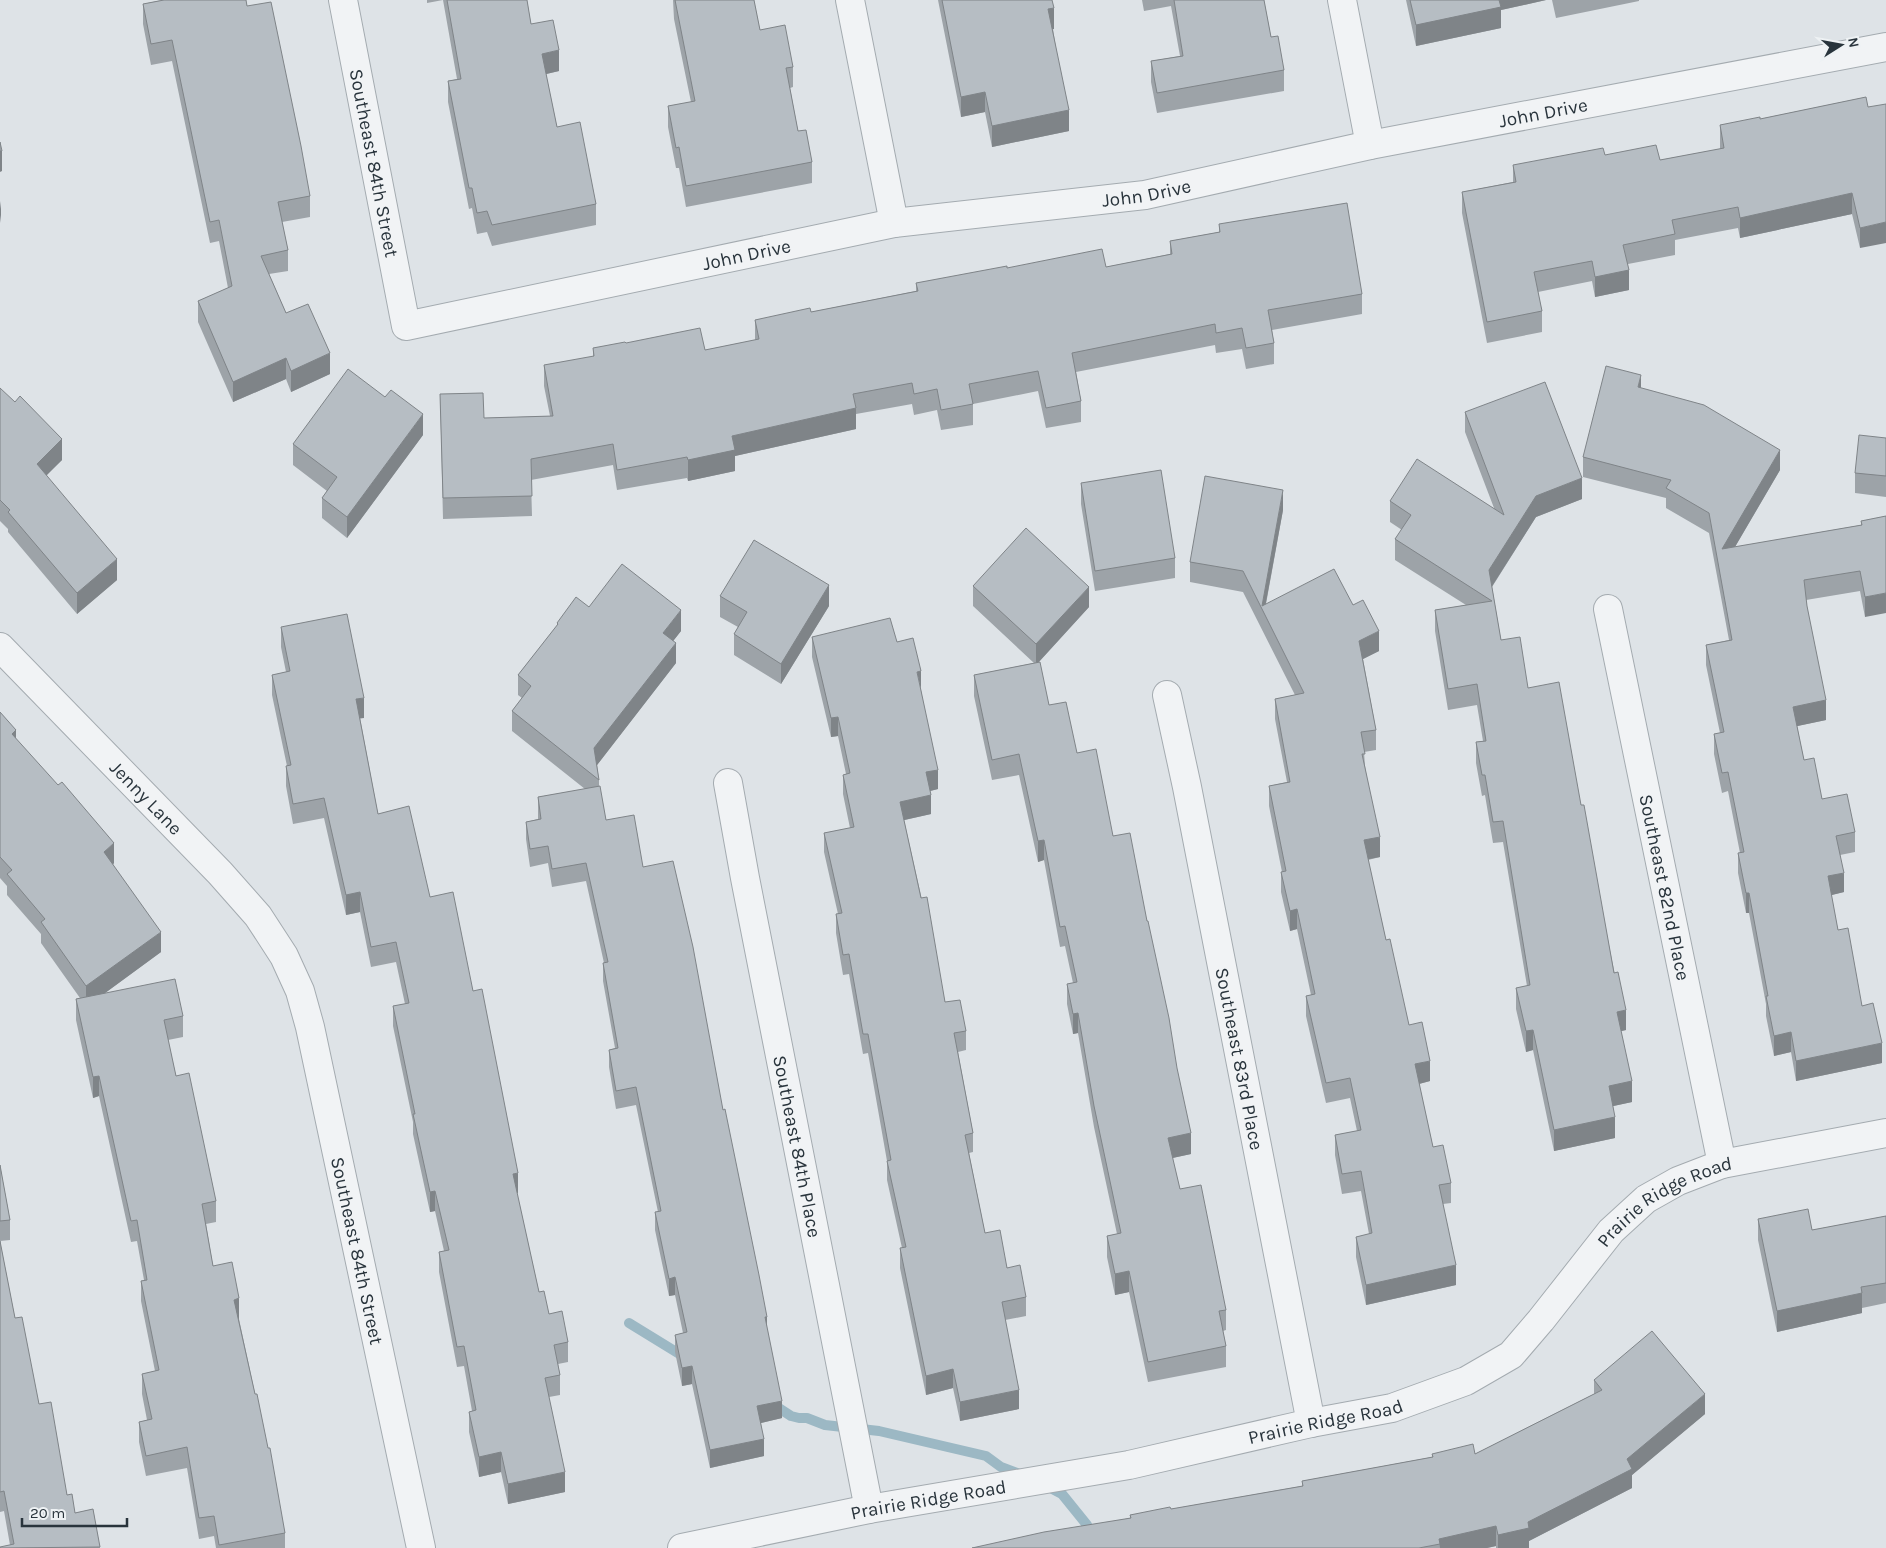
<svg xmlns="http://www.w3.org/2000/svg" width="1886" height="1548" viewBox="0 0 1886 1548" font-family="Karla,sans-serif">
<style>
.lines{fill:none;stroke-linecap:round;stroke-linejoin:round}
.stream{stroke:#9cb8c4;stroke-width:10}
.minor-casing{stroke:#a4abb0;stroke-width:30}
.minor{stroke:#f1f3f5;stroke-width:28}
.wall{fill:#9da3a8}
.shaded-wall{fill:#7f8488}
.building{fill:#b6bdc3;stroke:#7f8488}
.labels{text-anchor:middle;stroke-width:4;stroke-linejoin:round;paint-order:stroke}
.street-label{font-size:19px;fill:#29343c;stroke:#eef2f4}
</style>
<rect width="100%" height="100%" fill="#dee3e7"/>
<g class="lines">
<!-- stream -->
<path class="stream" d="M 629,1323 L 686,1358
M 771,1403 L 791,1416 L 799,1418 L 807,1418 L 825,1425 L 879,1431 L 986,1456 L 1001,1467 L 1025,1476
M 1045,1485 L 1062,1494 L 1087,1525 L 1093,1537 L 1102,1548"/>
<!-- minor casing -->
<g class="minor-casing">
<g id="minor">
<path id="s1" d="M 343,0 L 406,326 L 894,223 L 1145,195 L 1370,145 L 1886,47"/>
<path d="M 850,0 L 894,223"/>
<path d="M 1342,0 L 1370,145"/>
<path id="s2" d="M 1608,609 L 1722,1164"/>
<path id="s3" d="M 0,647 L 220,873 L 258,916 L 284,956 L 300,991 L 310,1027 L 421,1548"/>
<path id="s4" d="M 1167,695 L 1187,787 L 1311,1423"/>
<path id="s5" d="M 728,783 L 745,878 L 869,1509"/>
<path id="s6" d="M 682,1548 L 869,1509 L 1129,1465 L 1311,1423 L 1392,1408 L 1466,1381 L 1511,1355 L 1541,1320 L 1611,1231 L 1646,1199 L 1678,1181 L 1722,1164 L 1886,1133"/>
</g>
</g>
<!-- minor -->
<use href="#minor" class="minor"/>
</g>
<!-- wall -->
<path class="wall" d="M 162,0 L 246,0 L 247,6 L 310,196 L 310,217 L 282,222 L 288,250 L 288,271 L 269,274 L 286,313 L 330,374 L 291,392 L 286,379 L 233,402 L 198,322 L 198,301 L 228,288 L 219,241 L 210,243 L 172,61 L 151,65 L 143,24 L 143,4 Z
M 427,0 L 527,0 L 531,24 L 559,71 L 546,74 L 557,127 L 596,204 L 596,225 L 492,246 L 487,232 L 477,234 L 472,208 L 469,209 L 448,102 L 448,81 L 457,79 L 443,0 L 427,3 Z
M 673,0 L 754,0 L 760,30 L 793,67 L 793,87 L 790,88 L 798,131 L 812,162 L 812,183 L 686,207 L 679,168 L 676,168 L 668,127 L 668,106 L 691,102 L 674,19 Z
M 938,0 L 1052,0 L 1054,29 L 1053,29 L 1069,131 L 992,147 L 985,112 L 961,117 Z
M 1142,0 L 1264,0 L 1271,37 L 1284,70 L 1284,91 L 1157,113 L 1151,82 L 1151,61 L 1180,56 L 1171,6 L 1144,11 Z
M 1406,0 L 1546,0 L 1501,10 L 1501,28 L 1416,46 Z
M 1552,0 L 1639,0 L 1639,1 L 1556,18 Z
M 1866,97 L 1860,248 L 1852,214 L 1740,238 L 1738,228 L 1675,240 L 1675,255 L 1628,264 L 1629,290 L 1595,297 L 1592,281 L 1538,292 L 1542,311 L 1542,332 L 1487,343 L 1462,213 L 1462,192 L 1513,182 L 1513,165 L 1605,155 L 1660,160 L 1720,149 L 1720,125 L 1760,119 Z
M 1219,224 L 1362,294 L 1362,314 L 1272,330 L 1274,343 L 1274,364 L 1246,369 L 1242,349 L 1216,353 L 1215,345 L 1076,372 L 1081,401 L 1081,422 L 1046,428 L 1038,391 L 973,404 L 973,425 L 941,430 L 937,410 L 914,415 L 912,404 L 856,414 L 856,429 L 735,456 L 735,471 L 688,481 L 687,478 L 617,490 L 613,465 L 531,480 L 532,516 L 443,519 L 440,394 L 484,418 L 550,416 L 544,386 L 544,365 L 593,357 L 593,348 L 626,343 L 705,350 L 755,340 L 755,320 L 811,312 L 916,291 L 916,283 L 1007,268 L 1106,267 L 1170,254 L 1170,241 L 1219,232 Z
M 0,388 L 62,460 L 46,475 L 117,580 L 77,614 L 8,532 L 8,529 L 0,521 Z
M 1641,388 L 1780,470 L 1735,547 L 1861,525 L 1861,521 L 1886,516 L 1865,617 L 1860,591 L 1806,600 L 1826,720 L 1797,726 L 1804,760 L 1822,799 L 1855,832 L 1855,852 L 1840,855 L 1844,892 L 1831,895 L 1838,930 L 1862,1006 L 1882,1063 L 1796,1081 L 1791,1052 L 1774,1056 L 1766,1016 L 1766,1004 L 1749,913 L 1746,913 L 1738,873 L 1738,853 L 1740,853 L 1728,791 L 1722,793 L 1714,754 L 1714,734 L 1720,733 L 1706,665 L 1706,645 L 1729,640 L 1709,533 L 1666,508 L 1666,498 L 1583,477 L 1583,457 Z
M 1465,412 L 1582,499 L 1536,517 L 1492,587 L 1501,640 L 1528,688 L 1581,805 L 1626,1030 L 1621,1031 L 1632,1102 L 1613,1106 L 1615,1138 L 1554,1151 L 1533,1050 L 1526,1052 L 1516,1009 L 1516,988 L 1527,986 L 1503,842 L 1493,843 L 1485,795 L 1482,796 L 1476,763 L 1476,742 L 1483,741 L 1477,705 L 1448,710 L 1435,631 L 1435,610 L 1466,605 L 1395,560 L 1395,539 L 1402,530 L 1390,522 L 1390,501 L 1494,508 L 1465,432 Z
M 423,435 L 347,538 L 322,518 L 322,498 L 327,491 L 293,465 L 293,444 Z
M 1886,438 L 1886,497 L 1855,493 L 1855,473 Z
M 1081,483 L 1175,558 L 1175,578 L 1095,591 L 1081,504 Z
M 1283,510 L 1266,604 L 1353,605 L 1379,651 L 1363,659 L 1376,730 L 1376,750 L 1364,752 L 1365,766 L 1380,857 L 1368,860 L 1386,940 L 1409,1025 L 1430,1081 L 1419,1084 L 1433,1147 L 1451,1183 L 1451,1203 L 1443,1204 L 1456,1285 L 1366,1305 L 1356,1257 L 1356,1237 L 1369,1234 L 1361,1191 L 1342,1194 L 1335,1155 L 1335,1135 L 1357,1131 L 1350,1098 L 1326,1103 L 1306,1016 L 1306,996 L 1311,995 L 1297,929 L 1290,931 L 1281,892 L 1281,872 L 1282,872 L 1269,806 L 1269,786 L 1287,782 L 1275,719 L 1275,699 L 1295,695 L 1243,592 L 1190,582 L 1190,562 Z
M 973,586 L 1089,607 L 1038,663 L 1049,705 L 1077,753 L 1113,836 L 1147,921 L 1191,1154 L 1172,1158 L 1180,1189 L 1226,1310 L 1226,1330 L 1223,1331 L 1226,1346 L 1226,1367 L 1148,1382 L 1129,1292 L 1115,1295 L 1107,1257 L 1107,1236 L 1117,1234 L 1094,1127 L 1078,1033 L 1073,1034 L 1067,1004 L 1067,984 L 1073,983 L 1065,946 L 1060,947 L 1044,860 L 1038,862 L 1019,775 L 992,780 L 974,696 L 974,675 L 1034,663 L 973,606 Z
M 720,596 L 829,606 L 781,684 L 734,655 L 734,634 L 738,627 L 720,617 Z
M 589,607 L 681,631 L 673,641 L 676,663 L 597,765 L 599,780 L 599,786 L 606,820 L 643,867 L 723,1110 L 767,1329 L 782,1418 L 761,1423 L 764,1456 L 710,1468 L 692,1384 L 682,1386 L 675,1352 L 675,1335 L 683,1333 L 675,1295 L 669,1296 L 655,1230 L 655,1212 L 658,1212 L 636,1105 L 616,1109 L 609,1067 L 609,1050 L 615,1048 L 603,981 L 603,963 L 604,963 L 586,881 L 552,887 L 548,863 L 530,867 L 526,839 L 526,822 L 538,819 L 538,797 L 585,789 L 512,731 L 512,711 L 522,698 L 518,695 L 518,675 L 557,626 L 557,623 Z
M 281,627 L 364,718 L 360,718 L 378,814 L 430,897 L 473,991 L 518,1193 L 517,1193 L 539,1292 L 549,1314 L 568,1342 L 568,1362 L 558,1364 L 560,1375 L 560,1395 L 549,1397 L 565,1492 L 508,1504 L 501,1472 L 479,1477 L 469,1432 L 469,1412 L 472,1411 L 464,1366 L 457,1367 L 439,1272 L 439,1252 L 444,1251 L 435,1211 L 430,1212 L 413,1134 L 413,1122 L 393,1026 L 393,1006 L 405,1004 L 396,962 L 371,967 L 360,912 L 346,915 L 324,818 L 293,824 L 286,786 L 286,766 L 287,766 L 272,695 L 272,675 L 286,672 L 281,647 Z
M 812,637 L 897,642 L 921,690 L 938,789 L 930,791 L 931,814 L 904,820 L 945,1002 L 966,1031 L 966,1050 L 958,1052 L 973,1133 L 973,1152 L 969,1153 L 985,1233 L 1026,1297 L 1026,1316 L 1005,1320 L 1019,1409 L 960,1421 L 953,1388 L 926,1395 L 900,1268 L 900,1248 L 902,1248 L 887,1180 L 887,1161 L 868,1053 L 863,1054 L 849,974 L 843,975 L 836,933 L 836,914 L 838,914 L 824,852 L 824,833 L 850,828 L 843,794 L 843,775 L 846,774 L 838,736 L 831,737 L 812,657 Z
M 0,712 L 16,739 L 114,863 L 113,865 L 161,952 L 105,993 L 183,1016 L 183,1037 L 168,1040 L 176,1076 L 216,1201 L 216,1222 L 206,1224 L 213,1266 L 239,1319 L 285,1533 L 285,1548 L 216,1548 L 214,1536 L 199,1539 L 187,1468 L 146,1476 L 139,1442 L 139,1422 L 147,1420 L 142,1394 L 142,1374 L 155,1371 L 141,1301 L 141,1281 L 144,1280 L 137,1241 L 131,1242 L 99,1096 L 93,1098 L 76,1020 L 76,999 L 80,998 L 41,943 L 41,934 L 7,895 L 7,886 L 0,878 Z
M 0,1165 L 10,1220 L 10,1240 L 0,1241 L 15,1318 L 39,1404 L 67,1495 L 75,1513 L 93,1509 L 100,1548 L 0,1548 L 10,1545 L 4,1511 L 0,1512 Z
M 1886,1216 L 1886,1303 L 1862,1308 L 1862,1313 L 1777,1332 L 1758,1240 L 1758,1219 L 1812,1230 Z
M 1594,1380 L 1705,1414 L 1632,1475 L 1632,1488 L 1529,1541 L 1529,1548 L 1496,1548 L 1496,1546 L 1487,1548 L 972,1548 L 1130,1518 L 1130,1515 L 1171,1509 L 1302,1486 L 1302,1481 L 1432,1457 L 1432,1454 L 1475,1454 L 1594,1394 Z"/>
<!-- shaded-wall -->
<path class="shaded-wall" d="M 1497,0 L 1546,0 L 1501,10 L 1501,28 L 1416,46 L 1416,25 Z
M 1054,8 L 1054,29 L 1048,30 L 1048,9 Z
M 559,50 L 559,71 L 542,75 L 542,54 Z
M 985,92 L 985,112 L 961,117 L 961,97 Z
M 1069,110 L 1069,131 L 992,147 L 992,126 Z
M 0,151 L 2,151 L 2,171 L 0,172 Z
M 1852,193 L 1852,214 L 1740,238 L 1740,218 Z
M 1,201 L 1,215 L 0,223 L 0,209 Z
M 1886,222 L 1886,243 L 1860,248 L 1860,228 Z
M 1629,270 L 1629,290 L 1595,297 L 1595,277 Z
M 330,353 L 330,374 L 291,392 L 291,371 Z
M 286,358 L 286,379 L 233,402 L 233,382 Z
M 1641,375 L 1641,395 L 1638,387 Z
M 856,408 L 856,429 L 735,456 L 735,471 L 688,481 L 688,460 L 732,436 Z
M 423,414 L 423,435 L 347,538 L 347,517 Z
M 62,439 L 62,460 L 37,485 L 37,464 Z
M 1780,450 L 1780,470 L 1722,569 L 1722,549 Z
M 1582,478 L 1582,499 L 1536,517 L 1489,591 L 1489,570 L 1536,496 Z
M 1283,490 L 1283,510 L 1264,613 L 1262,606 Z
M 117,559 L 117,580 L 77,614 L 77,593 Z
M 829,585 L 829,606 L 781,684 L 781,664 Z
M 1089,587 L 1089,607 L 1036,665 L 1036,644 Z
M 1886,593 L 1886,613 L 1865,617 L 1865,597 Z
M 681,610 L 681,631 L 663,654 L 663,633 Z
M 1379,631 L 1379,651 L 1359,661 L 1359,641 Z
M 676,643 L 676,663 L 594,769 L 594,748 Z
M 921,671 L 921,690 L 917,672 Z
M 364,698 L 364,718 L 356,719 L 356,699 Z
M 1826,700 L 1826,720 L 1793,727 L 1793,707 Z
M 838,717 L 838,736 L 831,737 L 831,718 Z
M 16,730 L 16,751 L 12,734 Z
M 938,770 L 938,789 L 926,792 L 926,772 Z
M 931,795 L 931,814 L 900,821 L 900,802 Z
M 1380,837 L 1380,857 L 1364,860 L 1364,840 Z
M 1044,840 L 1044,860 L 1038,862 L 1038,841 Z
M 114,843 L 114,863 L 104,873 L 104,852 Z
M 1844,873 L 1844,892 L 1828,896 L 1828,876 Z
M 360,892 L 360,912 L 346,915 L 346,895 Z
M 1746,893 L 1749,893 L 1749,913 L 1746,913 Z
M 1297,909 L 1297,929 L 1290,931 L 1290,911 Z
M 161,932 L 161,952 L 86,1007 L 86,986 Z
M 1626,1010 L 1626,1030 L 1617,1032 L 1617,1012 Z
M 1078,1013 L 1078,1033 L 1073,1034 L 1073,1014 Z
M 1533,1030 L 1533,1050 L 1526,1052 L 1526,1031 Z
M 1791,1032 L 1791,1052 L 1774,1056 L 1774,1036 Z
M 1882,1043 L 1882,1063 L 1796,1081 L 1796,1061 Z
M 1430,1061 L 1430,1081 L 1415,1085 L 1415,1064 Z
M 99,1076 L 99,1096 L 93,1098 L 93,1077 Z
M 1632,1081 L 1632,1102 L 1609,1107 L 1609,1086 Z
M 1615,1117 L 1615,1138 L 1554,1151 L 1554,1130 Z
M 1191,1133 L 1191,1154 L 1168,1159 L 1168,1138 Z
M 518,1173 L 518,1193 L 513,1194 L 513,1174 Z
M 435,1191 L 435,1211 L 430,1212 L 430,1192 Z
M 1456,1265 L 1456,1285 L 1366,1305 L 1366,1285 Z
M 1129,1271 L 1129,1292 L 1115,1295 L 1115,1274 Z
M 675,1277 L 675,1295 L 669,1296 L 669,1279 Z
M 1862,1293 L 1862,1313 L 1777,1332 L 1777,1311 Z
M 239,1298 L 239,1319 L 234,1320 L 234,1300 Z
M 765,1317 L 767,1317 L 767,1334 Z
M 692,1366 L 692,1384 L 682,1386 L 682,1368 Z
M 953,1369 L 953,1388 L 926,1395 L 926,1376 Z
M 1019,1390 L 1019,1409 L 960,1421 L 960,1402 Z
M 1705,1394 L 1705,1414 L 1632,1475 L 1632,1488 L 1529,1541 L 1529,1548 L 1498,1548 L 1498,1535 L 1528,1522 L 1627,1459 Z
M 782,1401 L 782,1418 L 757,1424 L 757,1406 Z
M 764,1439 L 764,1456 L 710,1468 L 710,1450 Z
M 501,1452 L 501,1472 L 479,1477 L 479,1457 Z
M 565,1472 L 565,1492 L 508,1504 L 508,1484 Z
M 1496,1526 L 1496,1546 L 1487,1548 L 1440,1548 L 1439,1539 Z"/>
<!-- building -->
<path class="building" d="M 164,0 L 246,0 L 247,6 L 271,2 L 301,146 L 310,196 L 278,202 L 288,250 L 261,256 L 286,313 L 308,304 L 330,353 L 291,371 L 286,358 L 233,382 L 198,301 L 232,286 L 219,220 L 210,222 L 172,40 L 151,44 L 143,4 Z
M 447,0 L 527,0 L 531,24 L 553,20 L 559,50 L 542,54 L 557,127 L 580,122 L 596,204 L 492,225 L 487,211 L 477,213 L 472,188 L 469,188 L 448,81 L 461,79 Z
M 675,0 L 754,0 L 760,30 L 785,25 L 793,67 L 786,68 L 798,131 L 806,130 L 812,162 L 686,186 L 679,147 L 676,148 L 668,106 L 695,101 Z
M 942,0 L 1052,0 L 1054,8 L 1048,9 L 1069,110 L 992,126 L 985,92 L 961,97 Z
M 1174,0 L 1264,0 L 1271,37 L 1278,36 L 1284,70 L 1157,93 L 1151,61 L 1183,56 Z
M 1410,0 L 1499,0 L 1501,7 L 1416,25 Z
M 1866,97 L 1868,107 L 1886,104 L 1886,222 L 1860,228 L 1852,193 L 1740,218 L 1738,207 L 1672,220 L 1675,234 L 1623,245 L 1629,270 L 1595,277 L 1592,261 L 1534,272 L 1542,311 L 1487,322 L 1462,192 L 1516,182 L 1513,165 L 1603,148 L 1605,155 L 1656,145 L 1660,160 L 1724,148 L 1720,125 L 1760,117 L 1760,119 Z
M 0,142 L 2,151 L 0,151 Z
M 1347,203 L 1362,294 L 1268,310 L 1274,343 L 1246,348 L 1242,328 L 1216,333 L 1215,324 L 1072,353 L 1081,401 L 1046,408 L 1038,371 L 969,384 L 973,404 L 941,410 L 937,389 L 914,394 L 912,383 L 853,394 L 856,408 L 732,436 L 735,450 L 688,460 L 687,457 L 617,470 L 613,444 L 531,459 L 532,496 L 443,498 L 440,394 L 483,393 L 484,418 L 553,416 L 544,365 L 594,356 L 593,348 L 625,342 L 626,343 L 700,328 L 705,350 L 759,339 L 755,320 L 810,308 L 811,312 L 918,291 L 916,283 L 1007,266 L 1007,268 L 1102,249 L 1106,267 L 1172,254 L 1170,241 L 1220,232 L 1219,224 Z
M 1606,366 L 1641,375 L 1638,387 L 1704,405 L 1780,450 L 1722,549 L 1862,525 L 1861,521 L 1886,516 L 1886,593 L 1865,597 L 1860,571 L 1804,580 L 1807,606 L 1826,700 L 1793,707 L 1804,760 L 1814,758 L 1822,799 L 1847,794 L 1855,832 L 1836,836 L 1844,873 L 1828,876 L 1838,930 L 1848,928 L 1862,1006 L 1873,1003 L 1882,1043 L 1796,1061 L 1791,1032 L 1774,1036 L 1766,996 L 1768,996 L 1749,893 L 1746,893 L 1738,853 L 1744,852 L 1728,772 L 1722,773 L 1714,734 L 1724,732 L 1706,645 L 1732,640 L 1709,513 L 1666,488 L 1671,480 L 1583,457 Z
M 348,369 L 385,397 L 391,390 L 423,414 L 347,517 L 322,498 L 337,477 L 293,444 Z
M 1545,382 L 1582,478 L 1536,496 L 1489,570 L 1501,640 L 1520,637 L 1528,688 L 1559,682 L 1581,805 L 1584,805 L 1614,973 L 1618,972 L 1626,1010 L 1617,1012 L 1632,1081 L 1609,1086 L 1615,1117 L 1554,1130 L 1533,1030 L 1526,1031 L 1516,988 L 1530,985 L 1503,821 L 1493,822 L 1485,775 L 1482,775 L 1476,742 L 1486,741 L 1477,684 L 1448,689 L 1435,610 L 1492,601 L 1395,539 L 1411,515 L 1390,501 L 1417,459 L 1504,515 L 1465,412 Z
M 0,388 L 15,402 L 20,396 L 62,439 L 37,464 L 117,559 L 77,593 L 8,512 L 10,510 L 0,500 Z
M 1859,435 L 1886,438 L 1886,476 L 1855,473 Z
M 1161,470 L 1175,558 L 1095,571 L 1081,483 Z
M 1205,476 L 1283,490 L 1262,606 L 1334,569 L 1353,605 L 1363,600 L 1379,631 L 1359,641 L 1376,730 L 1361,732 L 1365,754 L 1362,754 L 1380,837 L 1364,840 L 1386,940 L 1390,939 L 1409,1025 L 1422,1022 L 1430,1061 L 1415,1064 L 1433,1147 L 1443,1145 L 1451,1183 L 1439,1185 L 1456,1265 L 1366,1285 L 1356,1237 L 1372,1233 L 1361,1171 L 1342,1174 L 1335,1135 L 1361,1130 L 1350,1078 L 1326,1083 L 1306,996 L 1315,994 L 1297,909 L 1290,911 L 1281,872 L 1286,871 L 1269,786 L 1290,782 L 1275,699 L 1304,693 L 1243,571 L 1190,562 Z
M 1026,528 L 1089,587 L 1036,644 L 973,586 Z
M 754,540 L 829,585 L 781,664 L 734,634 L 747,612 L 720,596 Z
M 622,564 L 681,610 L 663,633 L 676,643 L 594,748 L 599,780 L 512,711 L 531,686 L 518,675 L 558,624 L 557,623 L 576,597 L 589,607 Z
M 347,614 L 364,698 L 356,699 L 378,814 L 409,806 L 430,897 L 453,892 L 473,991 L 482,989 L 518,1173 L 513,1174 L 539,1292 L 544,1291 L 549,1314 L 562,1311 L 568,1342 L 554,1345 L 560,1375 L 545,1378 L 565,1472 L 508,1484 L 501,1452 L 479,1457 L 469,1412 L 476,1410 L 464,1346 L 457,1347 L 439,1252 L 449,1250 L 435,1191 L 430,1192 L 413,1114 L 415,1114 L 393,1006 L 409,1003 L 396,942 L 371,947 L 360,892 L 346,895 L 324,798 L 293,804 L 286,766 L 291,765 L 272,675 L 290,671 L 281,627 Z
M 890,618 L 897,642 L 913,638 L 921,671 L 917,672 L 938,770 L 926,772 L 931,795 L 900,802 L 921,898 L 927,897 L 945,1002 L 960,1000 L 966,1031 L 954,1033 L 973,1133 L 965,1135 L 985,1233 L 1000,1230 L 1007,1268 L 1020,1265 L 1026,1297 L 1002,1302 L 1019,1390 L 960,1402 L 953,1369 L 926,1376 L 900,1248 L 906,1247 L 887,1161 L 891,1160 L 868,1034 L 863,1034 L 849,954 L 843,955 L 836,914 L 842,913 L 824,833 L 854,827 L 843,775 L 850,773 L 838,717 L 831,718 L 812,637 Z
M 1040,662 L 1049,705 L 1066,702 L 1077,753 L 1096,749 L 1113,836 L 1130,833 L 1147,921 L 1148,921 L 1169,1018 L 1177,1068 L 1191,1133 L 1168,1138 L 1180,1189 L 1201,1185 L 1226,1310 L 1219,1311 L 1226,1346 L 1148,1362 L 1129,1271 L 1115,1274 L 1107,1236 L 1121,1233 L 1094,1106 L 1078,1013 L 1073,1014 L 1067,984 L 1077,982 L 1065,926 L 1060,927 L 1044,840 L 1038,841 L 1019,754 L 992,760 L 974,675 Z
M 0,712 L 16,730 L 12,734 L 58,785 L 62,782 L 114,843 L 104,852 L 161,932 L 86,986 L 41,922 L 45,919 L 7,874 L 12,870 L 0,857 Z
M 600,786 L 606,820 L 634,815 L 643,867 L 673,861 L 693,947 L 723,1110 L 725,1109 L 759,1275 L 767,1317 L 765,1317 L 782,1401 L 757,1406 L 764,1439 L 710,1450 L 692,1366 L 682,1368 L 675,1335 L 687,1332 L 675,1277 L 669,1279 L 655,1212 L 661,1211 L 636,1087 L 616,1091 L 609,1050 L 618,1048 L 603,963 L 608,962 L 586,863 L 552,869 L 548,846 L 530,849 L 526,822 L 541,819 L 538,797 Z
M 175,979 L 183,1016 L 164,1020 L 176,1076 L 189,1073 L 216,1201 L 202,1204 L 213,1266 L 232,1262 L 239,1298 L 234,1300 L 255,1394 L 257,1394 L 268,1448 L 270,1448 L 285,1533 L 219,1545 L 214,1516 L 199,1518 L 187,1447 L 146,1456 L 139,1422 L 152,1419 L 142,1374 L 159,1370 L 141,1281 L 147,1280 L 137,1220 L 131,1221 L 99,1076 L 93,1077 L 76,999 Z
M 0,1165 L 10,1220 L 0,1221 Z
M 1808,1209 L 1812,1230 L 1886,1216 L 1886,1283 L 1861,1287 L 1862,1293 L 1777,1311 L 1758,1219 Z
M 0,1241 L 15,1318 L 22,1317 L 39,1404 L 51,1402 L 67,1495 L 72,1494 L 75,1513 L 93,1509 L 100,1547 L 0,1548 L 0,1547 L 14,1544 L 4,1491 L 0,1492 Z
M 1652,1331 L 1705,1394 L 1627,1459 L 1632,1469 L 1528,1522 L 1529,1528 L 1498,1535 L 1496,1526 L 1439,1539 L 1440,1544 L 1419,1548 L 972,1548 L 1044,1532 L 1131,1518 L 1130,1515 L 1170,1507 L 1171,1509 L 1303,1486 L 1302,1481 L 1433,1457 L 1432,1454 L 1473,1444 L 1475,1454 L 1602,1390 L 1594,1380 Z"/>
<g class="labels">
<!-- street labels -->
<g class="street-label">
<text dy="7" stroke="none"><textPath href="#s1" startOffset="1490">John Drive</textPath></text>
<text dy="7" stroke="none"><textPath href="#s1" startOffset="166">Southeast 84th Street</textPath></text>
<text dy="7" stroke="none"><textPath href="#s1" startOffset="1085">John Drive</textPath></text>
<text dy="7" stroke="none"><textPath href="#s1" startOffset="680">John Drive</textPath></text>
<text dy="7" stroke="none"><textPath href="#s3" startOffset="210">Jenny Lane</textPath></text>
<text dy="7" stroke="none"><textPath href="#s2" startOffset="284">Southeast 82nd Place</textPath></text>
<text dy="7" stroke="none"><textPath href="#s4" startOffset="371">Southeast 83rd Place</textPath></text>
<text dy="7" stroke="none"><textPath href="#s5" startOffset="370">Southeast 84th Place</textPath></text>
<text dy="7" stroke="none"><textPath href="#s6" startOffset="1076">Prairie Ridge Road</textPath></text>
<text dy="7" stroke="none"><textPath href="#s3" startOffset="725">Southeast 84th Street</textPath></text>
<text dy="7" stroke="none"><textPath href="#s6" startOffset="656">Prairie Ridge Road</textPath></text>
<text dy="7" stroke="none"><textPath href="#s6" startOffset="251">Prairie Ridge Road</textPath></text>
</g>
</g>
<!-- north arrow -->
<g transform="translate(1841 45) rotate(79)" stroke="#eef2f4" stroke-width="4" paint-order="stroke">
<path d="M0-4L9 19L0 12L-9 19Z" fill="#29343c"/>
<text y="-8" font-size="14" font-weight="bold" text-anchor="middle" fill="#29343c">N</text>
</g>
<!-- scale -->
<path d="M22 1518v8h105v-8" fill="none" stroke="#29343c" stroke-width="2.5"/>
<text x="30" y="1518" font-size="15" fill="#29343c" stroke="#eef2f4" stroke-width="4" paint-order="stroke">20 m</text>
</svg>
